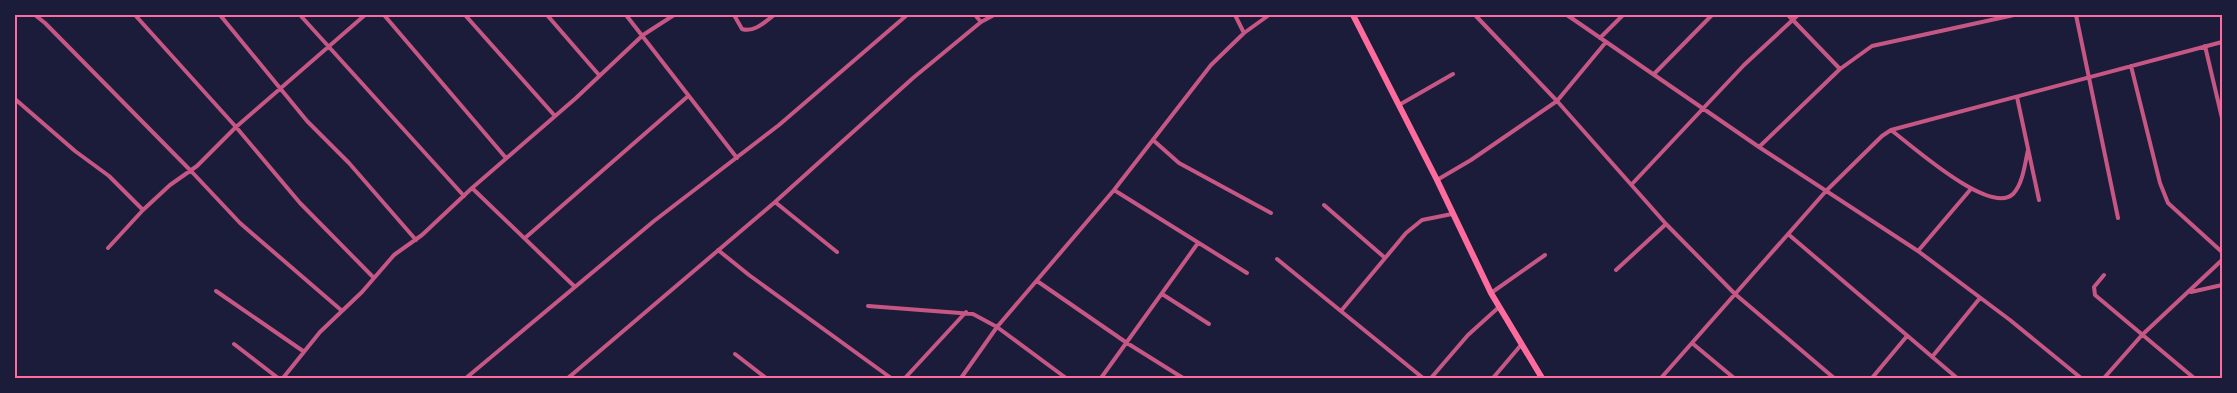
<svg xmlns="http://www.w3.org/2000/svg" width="2237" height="393" viewBox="0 0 2237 393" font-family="'Public Sans',sans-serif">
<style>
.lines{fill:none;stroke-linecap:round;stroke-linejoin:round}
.minor{stroke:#c65784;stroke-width:4}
.trunk{stroke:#ff6b9d;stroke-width:6}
.neatline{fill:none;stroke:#ff6b9d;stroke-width:2}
</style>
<rect width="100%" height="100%" fill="#1b1b3a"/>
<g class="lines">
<!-- minor -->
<path class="minor" d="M 35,15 L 45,23 L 191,171 L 240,223 L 341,310
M 135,15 L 236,127 L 300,203 L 374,278
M 220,15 L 307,121 L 349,163 L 416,240
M 300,15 L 464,196
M 384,15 L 506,158
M 465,15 L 555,116
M 547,15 L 599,75
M 626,15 L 737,158
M 734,15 L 742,29 C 754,33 765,22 774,15
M 975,15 L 981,22
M 1235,15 L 1244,33
M 1475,15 L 1557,101 L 1666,224 L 1735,294 L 1834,378
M 1567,15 L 1759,147 L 1918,251 L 2010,320 L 2081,378
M 1788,15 L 1840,69
M 2076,15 L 2118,218
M 1600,38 L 1623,15
M 2205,46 L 2222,118
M 2131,66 L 2160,183 L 2168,203 L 2222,252
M 1654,74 L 1712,15
M 2017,97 L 2039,200
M 15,99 L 75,151 L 109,176 L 143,210
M 1399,105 L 1453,74
M 1891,130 C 1911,145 1990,216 2013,194 C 2023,184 2025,163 2028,150
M 1153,140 L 1179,163 L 1271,213
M 1759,147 L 1840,69 L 1872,46 L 2014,15
M 1437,180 L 1471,160 L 1557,101 L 1606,42
M 1632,184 L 1744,65 L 1798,15
M 472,188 L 574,286
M 1114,190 L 1247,273
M 775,202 L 837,252
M 1324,205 L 1384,257
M 1788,234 L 1957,378
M 525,238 L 687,97
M 108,248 L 143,210 L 170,185 L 197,166 L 236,127 L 365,15
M 718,250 L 749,275 L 891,378
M 1918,251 L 1970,190
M 1277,259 L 1423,378
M 1616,270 L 1666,224
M 2104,275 L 2094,287 L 2095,295 L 2194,378
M 1037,281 L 1127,343 L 1183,378
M 216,291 L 303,351
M 2191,292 L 2222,285
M 1491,293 L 1545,255
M 1162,294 L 1209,324
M 868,306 L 973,314 L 997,327 L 1066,378
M 1341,311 L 1406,233 L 1422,220 L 1452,214
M 1692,343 L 1734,378
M 234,344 L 278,378
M 735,354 L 766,378
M 1932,357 L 1980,298
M 283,378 L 320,332 L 362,292 L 394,255 L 422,235 L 472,188 L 576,98 L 643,35 L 674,15
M 466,378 L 654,221 L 779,125 L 907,15
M 568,378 L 775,202 L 913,78 L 981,22 L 994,15
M 905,378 L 966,312
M 961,378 L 997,327 L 1114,190 L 1211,65 L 1244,33 L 1269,15
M 1101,378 L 1198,243
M 1431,378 L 1468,335 L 1499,307
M 1493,378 L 1521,345
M 1661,378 L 1826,191 L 1882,136 L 1891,130 L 2222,42
M 1872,378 L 1907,336
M 2104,378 L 2142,335 L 2222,260"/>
<!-- trunk -->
<path class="trunk" d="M 1353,15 L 1437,180 L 1491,293 L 1542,378"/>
</g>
<!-- border -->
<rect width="2237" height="393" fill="none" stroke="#1b1b3a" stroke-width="32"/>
<rect x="16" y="16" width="2205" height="361" class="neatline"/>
</svg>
